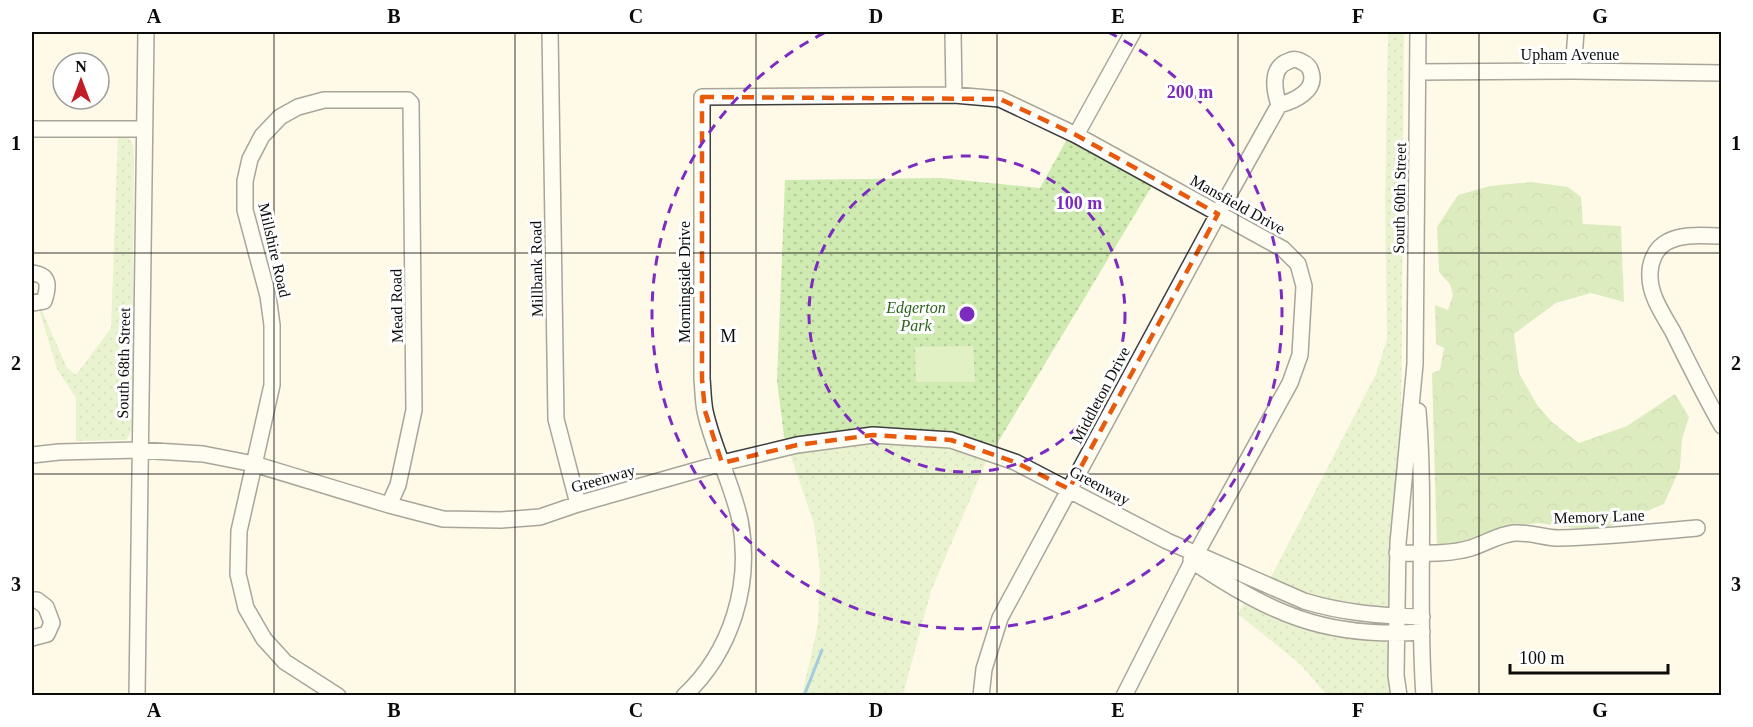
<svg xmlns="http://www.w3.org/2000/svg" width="1753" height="727" viewBox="0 0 1753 727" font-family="'Times New Roman',serif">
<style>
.grass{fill:url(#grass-dots)}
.forest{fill:url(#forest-crowns)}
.pitch{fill:#e2f1c3}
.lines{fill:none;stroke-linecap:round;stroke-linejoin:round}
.stream{stroke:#2e94d4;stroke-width:3}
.minor-casing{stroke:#3e3e3e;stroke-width:18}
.minor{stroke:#fff;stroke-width:15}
.marked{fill:none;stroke:#e8590c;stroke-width:4.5;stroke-dasharray:12 8;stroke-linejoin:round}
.grid{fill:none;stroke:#0b0b0b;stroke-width:1.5;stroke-opacity:0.55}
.ring{fill:none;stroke:#7b2cbf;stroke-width:3;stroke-dasharray:10 8}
.labels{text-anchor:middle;stroke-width:6;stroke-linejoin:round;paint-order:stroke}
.street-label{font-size:16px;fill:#0b0b0b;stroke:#fff}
.park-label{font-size:16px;font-style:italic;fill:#2a6419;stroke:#fff}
.neighbourhood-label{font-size:18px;letter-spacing:1.5px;fill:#0b0b0b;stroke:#fff}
.centre{fill:#7b2cbf;stroke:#fff;stroke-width:3}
.ring-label{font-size:18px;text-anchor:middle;font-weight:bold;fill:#7b2cbf;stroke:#fff;stroke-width:6;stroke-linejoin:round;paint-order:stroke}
.neatline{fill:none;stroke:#0b0b0b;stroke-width:2}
.grid-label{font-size:20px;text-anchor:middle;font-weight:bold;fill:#0b0b0b}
</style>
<defs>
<pattern id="grass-dots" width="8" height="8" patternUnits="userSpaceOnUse" patternTransform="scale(1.5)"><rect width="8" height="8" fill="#d0ebb1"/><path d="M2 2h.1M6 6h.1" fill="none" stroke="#b1c897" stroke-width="1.8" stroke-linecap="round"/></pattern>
<pattern id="forest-crowns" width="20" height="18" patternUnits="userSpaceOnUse" patternTransform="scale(1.5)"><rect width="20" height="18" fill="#b3dc8f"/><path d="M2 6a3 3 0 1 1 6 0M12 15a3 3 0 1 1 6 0" fill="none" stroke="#99bb7a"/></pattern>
</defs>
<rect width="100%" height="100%" fill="#fffae8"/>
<!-- grass -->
<path class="grass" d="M 1388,32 L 1404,32 L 1401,449 L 1390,604 L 1387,609 L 1379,610 L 1305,596 L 1270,579 L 1376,374 L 1387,339 L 1385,203 Z
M 118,135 C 128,136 132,139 134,149 L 132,430 L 127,439 L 123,440 L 76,441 L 76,398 L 57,369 L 39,309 L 41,308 L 67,368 L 76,375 L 111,328 Z
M 1067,139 L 1152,186 L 986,462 L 931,591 L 903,695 L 802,695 L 818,624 L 820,571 L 814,524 L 784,436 L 777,381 L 785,180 L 941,178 L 1040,188 Z
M 1245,602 L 1384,640 L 1390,648 L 1392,695 L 1327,695 L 1300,664 L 1238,614 Z"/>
<!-- forest -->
<path class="forest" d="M 1531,182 L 1568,187 L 1581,197 L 1583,224 L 1621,226 L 1624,302 L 1591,293 L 1556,303 L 1514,334 L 1519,373 L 1537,405 L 1552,422 L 1579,443 L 1627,426 L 1675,394 L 1689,417 L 1682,439 L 1680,468 L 1664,504 L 1599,531 L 1538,523 L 1498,529 L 1462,545 L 1437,548 L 1432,373 L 1440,370 L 1444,348 L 1436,344 L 1435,305 L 1448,310 L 1453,295 L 1450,284 L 1439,272 L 1437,227 L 1458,195 L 1490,186 Z"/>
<!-- pitch -->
<path class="pitch" d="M 973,346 L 975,382 L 916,382 L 915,347 Z"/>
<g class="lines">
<!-- stream -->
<path class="stream" d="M 804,696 L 822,650"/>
<!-- minor casing -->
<g class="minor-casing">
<path id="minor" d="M 550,32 L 556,419 L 578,504
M 953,32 L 954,95
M 1573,71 L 1576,32
M 1418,72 L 1573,71 L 1722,73
M 32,129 L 144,129
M 1076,135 L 1133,32
M 1722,236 C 1704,236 1683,233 1667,242 C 1655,248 1649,264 1650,277 C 1650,296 1664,316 1673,332 C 1689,364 1704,395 1722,426
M 32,273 C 50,275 49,286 44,301 L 32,303
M 1418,411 C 1426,506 1417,601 1424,696
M 32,455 L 59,452 L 139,450 L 203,454 L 254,464 L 389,505 L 443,519 L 501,520 L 540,517 L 578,504 L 722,463 L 797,445 L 873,435 L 951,440 L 1015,462 L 1167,541 L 1304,601 C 1343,613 1382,616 1422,617
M 1397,553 C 1421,553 1448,555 1471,548 C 1486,543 1498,535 1514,533 C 1532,532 1544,538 1559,538 C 1605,537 1651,532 1697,528
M 1191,560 C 1268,613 1326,639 1422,632
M 32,600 L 37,600 L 46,607 L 52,623 L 47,634 L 32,638
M 137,696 L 146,32
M 338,696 L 285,662 L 264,639 L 246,608 L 238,574 L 239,531 L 272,385 L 272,325 L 268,296 L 245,210 L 245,181 L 250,159 L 262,136 L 280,117 L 298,107 L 324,100 L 408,100 L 411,103 L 414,410 L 398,485 L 389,505
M 684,696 C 732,651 752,584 740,520 C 732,483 713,448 705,411 C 703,401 703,389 702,379 L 702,97 L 954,95 L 1000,99 L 1076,135 L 1283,249 L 1298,264 L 1304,286 L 1300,355 L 1290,383 L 1196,554 L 1124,696
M 981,696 L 984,669 L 1000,618 L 1218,214 L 1279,105 C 1294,101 1317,91 1311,72 C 1310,68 1307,64 1302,62 C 1298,59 1293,59 1289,61 C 1270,67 1274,90 1279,105
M 1399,696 L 1396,675 L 1398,543 L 1415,364 L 1418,32"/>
</g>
<!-- minor -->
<use href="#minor" class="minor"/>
</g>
<!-- marked area -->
<path d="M0 0H1753V727H0ZM 702,97 L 1000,99 L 1076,135 L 1218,214 L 1069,489 L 1015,462 L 951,440 L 873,435 L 797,445 L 722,463 L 705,411 L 702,379 Z" fill="#fffae8" fill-opacity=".55" fill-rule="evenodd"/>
<path class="marked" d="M 702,97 L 1000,99 L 1076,135 L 1218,214 L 1069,489 L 1015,462 L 951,440 L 873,435 L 797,445 L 722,463 L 705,411 L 702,379 Z"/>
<!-- grid -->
<path class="grid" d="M 274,32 L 274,696M 515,32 L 515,696M 756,32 L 756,696M 997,32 L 997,696M 1238,32 L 1238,696M 1479,32 L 1479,696M 32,253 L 1722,253M 32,474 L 1722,474"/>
<!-- distance rings -->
<g class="ring">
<circle cx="967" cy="314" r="158"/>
<path d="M1108 32A315 315 0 1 1 826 32"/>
</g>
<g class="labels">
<!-- street labels -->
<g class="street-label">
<text x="1570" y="60">Upham Avenue</text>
<text transform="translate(1399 198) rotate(-89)" y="6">South 60th Street</text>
<text transform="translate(1238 204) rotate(29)" y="6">Mansfield Drive</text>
<text transform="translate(275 250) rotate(77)" y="6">Millshire Road</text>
<text transform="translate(536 269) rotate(-91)" y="6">Millbank Road</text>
<text transform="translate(684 282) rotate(-90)" y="6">Morningside Drive</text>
<text transform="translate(396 306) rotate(-91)" y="6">Mead Road</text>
<text transform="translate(123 363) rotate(-89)" y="6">South 68th Street</text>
<text transform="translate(1100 395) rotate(-62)" y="6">Middleton Drive</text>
<text transform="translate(603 478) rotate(-16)" y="6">Greenway</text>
<text transform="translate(1100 485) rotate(28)" y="6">Greenway</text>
<text transform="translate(1599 516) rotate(-2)" y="6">Memory Lane</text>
</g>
<!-- park labels -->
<g class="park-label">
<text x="916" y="313">Edgerton<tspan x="916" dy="18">Park</tspan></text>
</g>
<!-- neighbourhood labels -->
<g class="neighbourhood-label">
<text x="729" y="342">M</text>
</g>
</g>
<circle cx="967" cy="314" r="9" class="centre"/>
<g class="ring-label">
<text x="1190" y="98">200 m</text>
<text x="1079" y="209">100 m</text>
</g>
<!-- border -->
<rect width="1753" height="727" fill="none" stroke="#ffffff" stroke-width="66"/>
<!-- north arrow -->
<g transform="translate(81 81)"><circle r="28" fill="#ffffff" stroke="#9d9d9d" stroke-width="1.5"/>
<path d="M0-4.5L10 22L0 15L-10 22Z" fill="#c01d27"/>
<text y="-9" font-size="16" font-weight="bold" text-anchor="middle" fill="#0b0b0b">N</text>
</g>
<!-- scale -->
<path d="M1510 664v9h158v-9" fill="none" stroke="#0b0b0b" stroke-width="3"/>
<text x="1519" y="664" font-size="18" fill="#0b0b0b" stroke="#ffffff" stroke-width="4.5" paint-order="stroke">100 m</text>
<rect x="33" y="33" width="1687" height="661" class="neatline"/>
<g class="grid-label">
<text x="154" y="23">A</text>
<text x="394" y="23">B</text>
<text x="636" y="23">C</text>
<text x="876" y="23">D</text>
<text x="1118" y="23">E</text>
<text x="1358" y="23">F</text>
<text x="1600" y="23">G</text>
<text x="16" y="150">1</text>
<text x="1736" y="150">1</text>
<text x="16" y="370">2</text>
<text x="1736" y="370">2</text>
<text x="16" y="591">3</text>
<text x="1736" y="591">3</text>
<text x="154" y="717">A</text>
<text x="394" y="717">B</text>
<text x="636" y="717">C</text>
<text x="876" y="717">D</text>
<text x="1118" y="717">E</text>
<text x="1358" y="717">F</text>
<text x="1600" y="717">G</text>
</g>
</svg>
